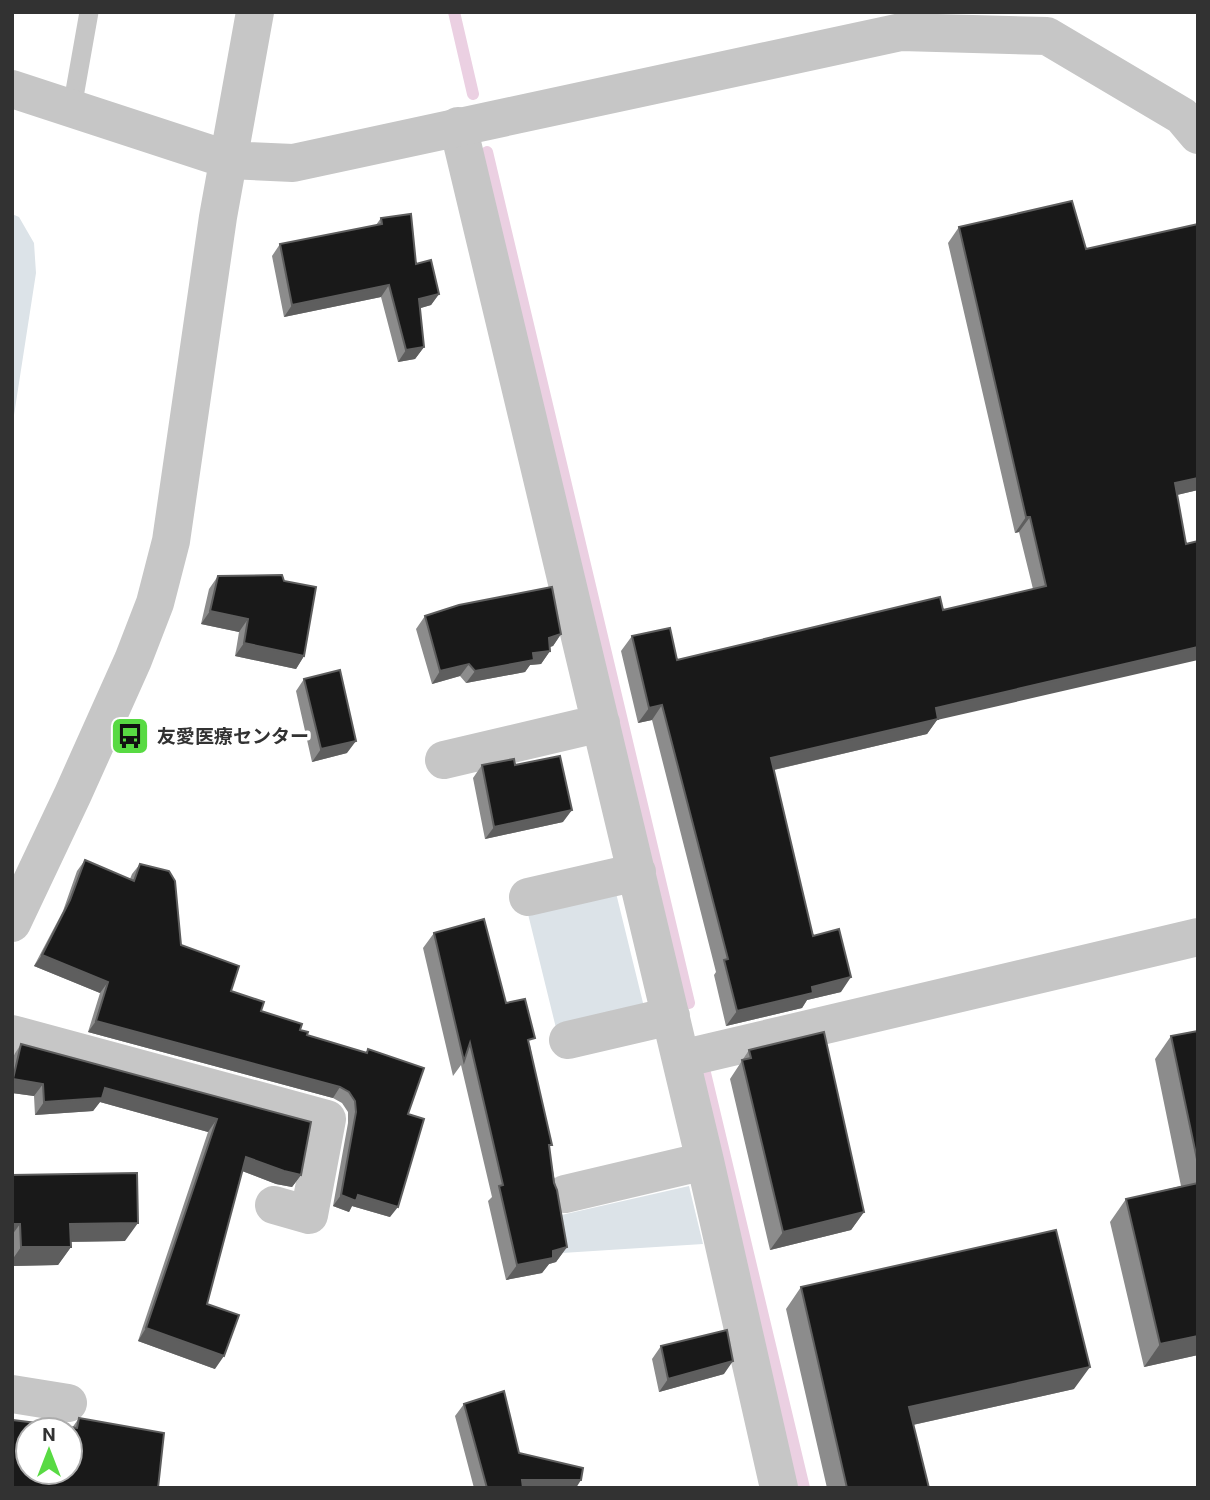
<svg xmlns="http://www.w3.org/2000/svg" width="1210" height="1500" viewBox="0 0 1210 1500" font-family="Roboto,'Noto Sans JP',sans-serif">
<style>
.green{fill:#dce3e8}
.lines{fill:none;stroke-linecap:round;stroke-linejoin:round}
.stream{stroke:#ebd0e2;stroke-width:12}
.service{stroke:#c6c6c6;stroke-width:19}
.minor{stroke:#c6c6c6;stroke-width:38}
.tertiary{stroke:#c6c6c6;stroke-width:38}
.wall{fill:#8c8c8c}
.shaded-wall{fill:#5e5e5e}
.building{fill:#191919;stroke:#5e5e5e;stroke-width:2;fill-rule:evenodd}
.labels{text-anchor:middle;stroke-width:7;stroke-linejoin:round;paint-order:stroke}
.poi-label{font-size:19px;font-weight:bold;fill:#323232;stroke:#fff;text-anchor:start}
</style>
<rect width="100%" height="100%" fill="#fff"/>
<!-- green -->
<path class="green" d="M 12,214 L 19,217 L 34,243 L 36,273 L 12,428 Z
M 616,893 L 644,1007 L 556,1028 L 528,914 Z
M 689,1186 L 703,1244 L 562,1253 L 557,1216 Z"/>
<g class="lines">
<!-- stream -->
<path class="stream" d="M 454,12 L 473,94
M 487,152 L 689,1003
M 705,1073 L 804,1488"/>
<!-- service -->
<path class="service" d="M 72,108 L 89,12"/>
<!-- minor -->
<path class="minor" d="M 458,126 L 705,1161 L 779,1488
M 444,760 L 601,723
M 528,897 L 637,872
M 12,1034 L 327,1119 L 309,1215 L 274,1205
M 568,1040 L 671,1016
M 681,1059 L 1198,937
M 565,1194 L 705,1161
M 12,1394 L 68,1403"/>
<!-- tertiary -->
<path class="tertiary" d="M 12,89 L 229,160 L 293,163 L 901,32 L 1047,36 L 1182,116 L 1198,135
M 12,923 L 73,794 L 133,660 L 155,603 L 171,541 L 218,217 L 255,12"/>
</g>
<!-- wall -->
<path class="wall" d="M 381,218 L 439,294 L 431,305 L 420,308 L 424,347 L 415,359 L 398,362 L 381,297 L 284,317 L 272,256 L 280,244 L 376,225 Z
M 959,227 L 1086,249 L 1198,490 L 1177,495 L 937,720 L 927,734 L 774,770 L 813,936 L 841,992 L 807,1000 L 802,1008 L 726,1026 L 714,975 L 716,972 L 652,720 L 638,723 L 621,651 L 632,636 L 677,660 L 943,610 L 1033,589 L 1019,532 L 1015,533 L 948,243 Z
M 218,576 L 304,656 L 296,669 L 235,656 L 239,632 L 201,624 L 209,589 Z
M 425,616 L 561,634 L 553,646 L 550,647 L 550,651 L 541,664 L 530,665 L 525,672 L 466,683 L 460,676 L 432,684 L 416,629 Z
M 304,679 L 347,753 L 312,762 L 296,691 Z
M 482,765 L 515,765 L 563,822 L 485,839 L 473,778 Z
M 85,860 L 130,879 L 132,874 L 140,864 L 181,945 L 231,991 L 261,1011 L 300,1030 L 307,1035 L 366,1053 L 368,1049 L 408,1114 L 390,1217 L 352,1206 L 349,1212 L 333,1206 L 348,1123 L 348,1112 L 342,1103 L 333,1098 L 88,1032 L 100,993 L 34,966 L 63,911 L 77,871 Z
M 434,933 L 506,1003 L 530,1045 L 567,1247 L 556,1262 L 549,1264 L 542,1273 L 506,1280 L 488,1201 L 492,1197 L 461,1065 L 453,1076 L 423,948 Z
M 1198,1031 L 1198,1355 L 1144,1367 L 1110,1222 L 1126,1199 L 1181,1186 L 1155,1059 L 1171,1036 Z
M 21,1044 L 311,1122 L 301,1175 L 292,1187 L 276,1184 L 242,1171 L 207,1304 L 215,1369 L 138,1341 L 208,1132 L 100,1102 L 93,1111 L 35,1115 L 34,1096 L 12,1093 L 12,1058 Z
M 749,1050 L 864,1212 L 851,1230 L 770,1250 L 730,1079 Z
M 12,1175 L 125,1241 L 71,1242 L 71,1247 L 58,1265 L 12,1266 Z
M 801,1287 L 1074,1389 L 913,1425 L 929,1488 L 827,1488 L 786,1309 Z
M 661,1346 L 724,1374 L 659,1392 L 652,1359 Z
M 464,1404 L 519,1453 L 576,1488 L 474,1488 L 455,1416 Z
M 79,1418 L 158,1488 L 72,1428 Z"/>
<!-- shaded-wall -->
<path class="shaded-wall" d="M 389,285 L 381,297 L 284,317 L 292,305 Z
M 439,294 L 431,305 L 411,311 L 419,299 Z
M 424,347 L 415,359 L 398,362 L 406,350 Z
M 1198,478 L 1198,490 L 1164,498 L 1175,483 Z
M 1026,517 L 1030,517 L 1019,532 L 1015,533 Z
M 210,611 L 248,619 L 239,632 L 201,624 Z
M 561,634 L 553,646 L 540,650 L 549,638 Z
M 244,643 L 304,656 L 296,669 L 235,656 Z
M 1198,647 L 1198,660 L 937,720 L 927,734 L 760,773 L 771,758 L 936,708 Z
M 550,651 L 541,664 L 530,665 L 525,672 L 466,683 L 475,671 L 533,653 Z
M 469,664 L 460,676 L 432,684 L 440,671 Z
M 662,705 L 652,720 L 638,723 L 649,708 Z
M 356,741 L 347,753 L 312,762 L 321,749 Z
M 572,810 L 563,822 L 485,839 L 494,827 Z
M 42,955 L 108,982 L 100,993 L 34,966 Z
M 851,977 L 841,992 L 807,1000 L 802,1008 L 726,1026 L 737,1011 L 812,987 Z
M 96,1021 L 340,1087 L 333,1098 L 88,1032 Z
M 13,1079 L 43,1084 L 34,1096 L 12,1093 Z
M 105,1088 L 217,1119 L 208,1132 L 100,1102 L 93,1111 L 35,1115 L 44,1102 Z
M 246,1157 L 301,1175 L 292,1187 L 276,1184 L 237,1169 Z
M 341,1195 L 358,1195 L 398,1207 L 390,1217 L 352,1206 L 349,1212 L 333,1206 Z
M 864,1212 L 851,1230 L 770,1250 L 783,1232 Z
M 138,1223 L 125,1241 L 58,1242 L 70,1224 Z
M 12,1224 L 20,1224 L 12,1235 Z
M 21,1247 L 71,1247 L 58,1265 L 12,1266 L 12,1260 Z
M 567,1247 L 556,1262 L 549,1264 L 542,1273 L 506,1280 L 517,1265 L 553,1251 Z
M 146,1328 L 224,1356 L 215,1369 L 138,1341 Z
M 1198,1336 L 1198,1355 L 1144,1367 L 1160,1344 Z
M 733,1361 L 724,1374 L 659,1392 L 668,1379 Z
M 1090,1367 L 1074,1389 L 894,1429 L 909,1407 Z
M 522,1480 L 581,1480 L 576,1488 L 517,1488 Z"/>
<!-- building -->
<path class="building" d="M 1072,201 L 1086,249 L 1198,224 L 1198,478 L 1175,483 L 1186,544 L 1198,541 L 1198,647 L 936,708 L 938,719 L 771,758 L 813,936 L 839,929 L 851,977 L 812,987 L 813,993 L 737,1011 L 724,960 L 728,959 L 662,705 L 649,708 L 632,636 L 670,628 L 677,660 L 940,597 L 943,610 L 1046,586 L 1030,517 L 1026,517 L 959,227 Z
M 411,214 L 416,264 L 431,260 L 439,294 L 419,299 L 424,347 L 406,350 L 389,285 L 292,305 L 280,244 L 382,224 L 381,218 Z
M 282,575 L 284,581 L 316,587 L 304,656 L 244,643 L 248,619 L 210,611 L 218,576 Z
M 552,587 L 561,634 L 549,638 L 550,651 L 533,653 L 534,660 L 475,671 L 469,664 L 440,671 L 425,616 L 459,605 Z
M 340,670 L 356,741 L 321,749 L 304,679 Z
M 560,756 L 572,810 L 494,827 L 482,765 L 514,759 L 515,765 Z
M 85,860 L 134,881 L 140,864 L 169,871 L 175,881 L 181,945 L 239,966 L 231,991 L 264,1002 L 261,1011 L 302,1024 L 300,1030 L 308,1032 L 307,1035 L 367,1053 L 368,1049 L 424,1068 L 408,1114 L 424,1119 L 398,1207 L 358,1195 L 356,1201 L 341,1195 L 356,1112 L 355,1101 L 349,1092 L 340,1087 L 96,1021 L 108,982 L 42,955 L 70,900 Z
M 484,919 L 506,1003 L 525,999 L 535,1038 L 528,1040 L 552,1145 L 549,1145 L 554,1183 L 557,1190 L 567,1247 L 553,1251 L 553,1258 L 517,1265 L 499,1186 L 503,1185 L 470,1043 L 464,1061 L 434,933 Z
M 1198,1031 L 1198,1164 L 1171,1036 Z
M 824,1032 L 864,1212 L 783,1232 L 742,1060 L 751,1058 L 749,1050 Z
M 21,1044 L 311,1122 L 301,1175 L 284,1171 L 246,1157 L 207,1304 L 239,1315 L 224,1356 L 146,1328 L 217,1119 L 105,1088 L 102,1098 L 44,1102 L 43,1084 L 13,1079 Z
M 137,1173 L 138,1223 L 70,1224 L 71,1247 L 21,1247 L 20,1224 L 12,1224 L 12,1175 Z
M 1198,1183 L 1198,1336 L 1160,1344 L 1126,1199 Z
M 1056,1230 L 1090,1367 L 909,1407 L 929,1488 L 847,1488 L 801,1287 Z
M 727,1330 L 733,1361 L 668,1379 L 661,1346 Z
M 504,1391 L 519,1453 L 583,1468 L 581,1480 L 522,1480 L 523,1488 L 487,1488 L 464,1404 Z
M 79,1418 L 164,1433 L 158,1488 L 12,1488 L 12,1420 L 77,1428 ZM 28,1430 L 70,1430 L 70,1472 L 28,1472 Z"/>
<!-- icons -->
<defs>
<g id="bus-square" transform="scale(2.0125)"><rect x="-9" y="-9" width="18" height="18" rx="4" fill="#58da43" stroke="#fff"/><path d="M-5-6H5V4H4V6H2V4H-2V6H-4V4H-5ZM-3.5-4V0h7V-4ZM-3.5 1.2v1.5H-2V1.2ZM2 1.2v1.5H3.5V1.2Z" fill="#111"/></g>
</defs>
<g fill-rule="evenodd">
<use href="#bus-square" x="130" y="736"/>
</g>
<g class="labels">
<!-- poi labels -->
<g class="poi-label">
<text x="157" y="743">友愛医療センター</text>
</g>
</g>
<!-- border -->
<rect width="1210" height="1500" fill="none" stroke="#323232" stroke-width="28"/>
<!-- north arrow -->
<g transform="translate(49 1451)"><circle r="33" fill="#ffffff" stroke="#adadad" stroke-width="2"/>
<path d="M0-5L12 26L0 18L-12 26Z" fill="#58da43"/>
<text y="-10" font-size="19" font-weight="bold" text-anchor="middle" fill="#323232">N</text>
</g>
</svg>
